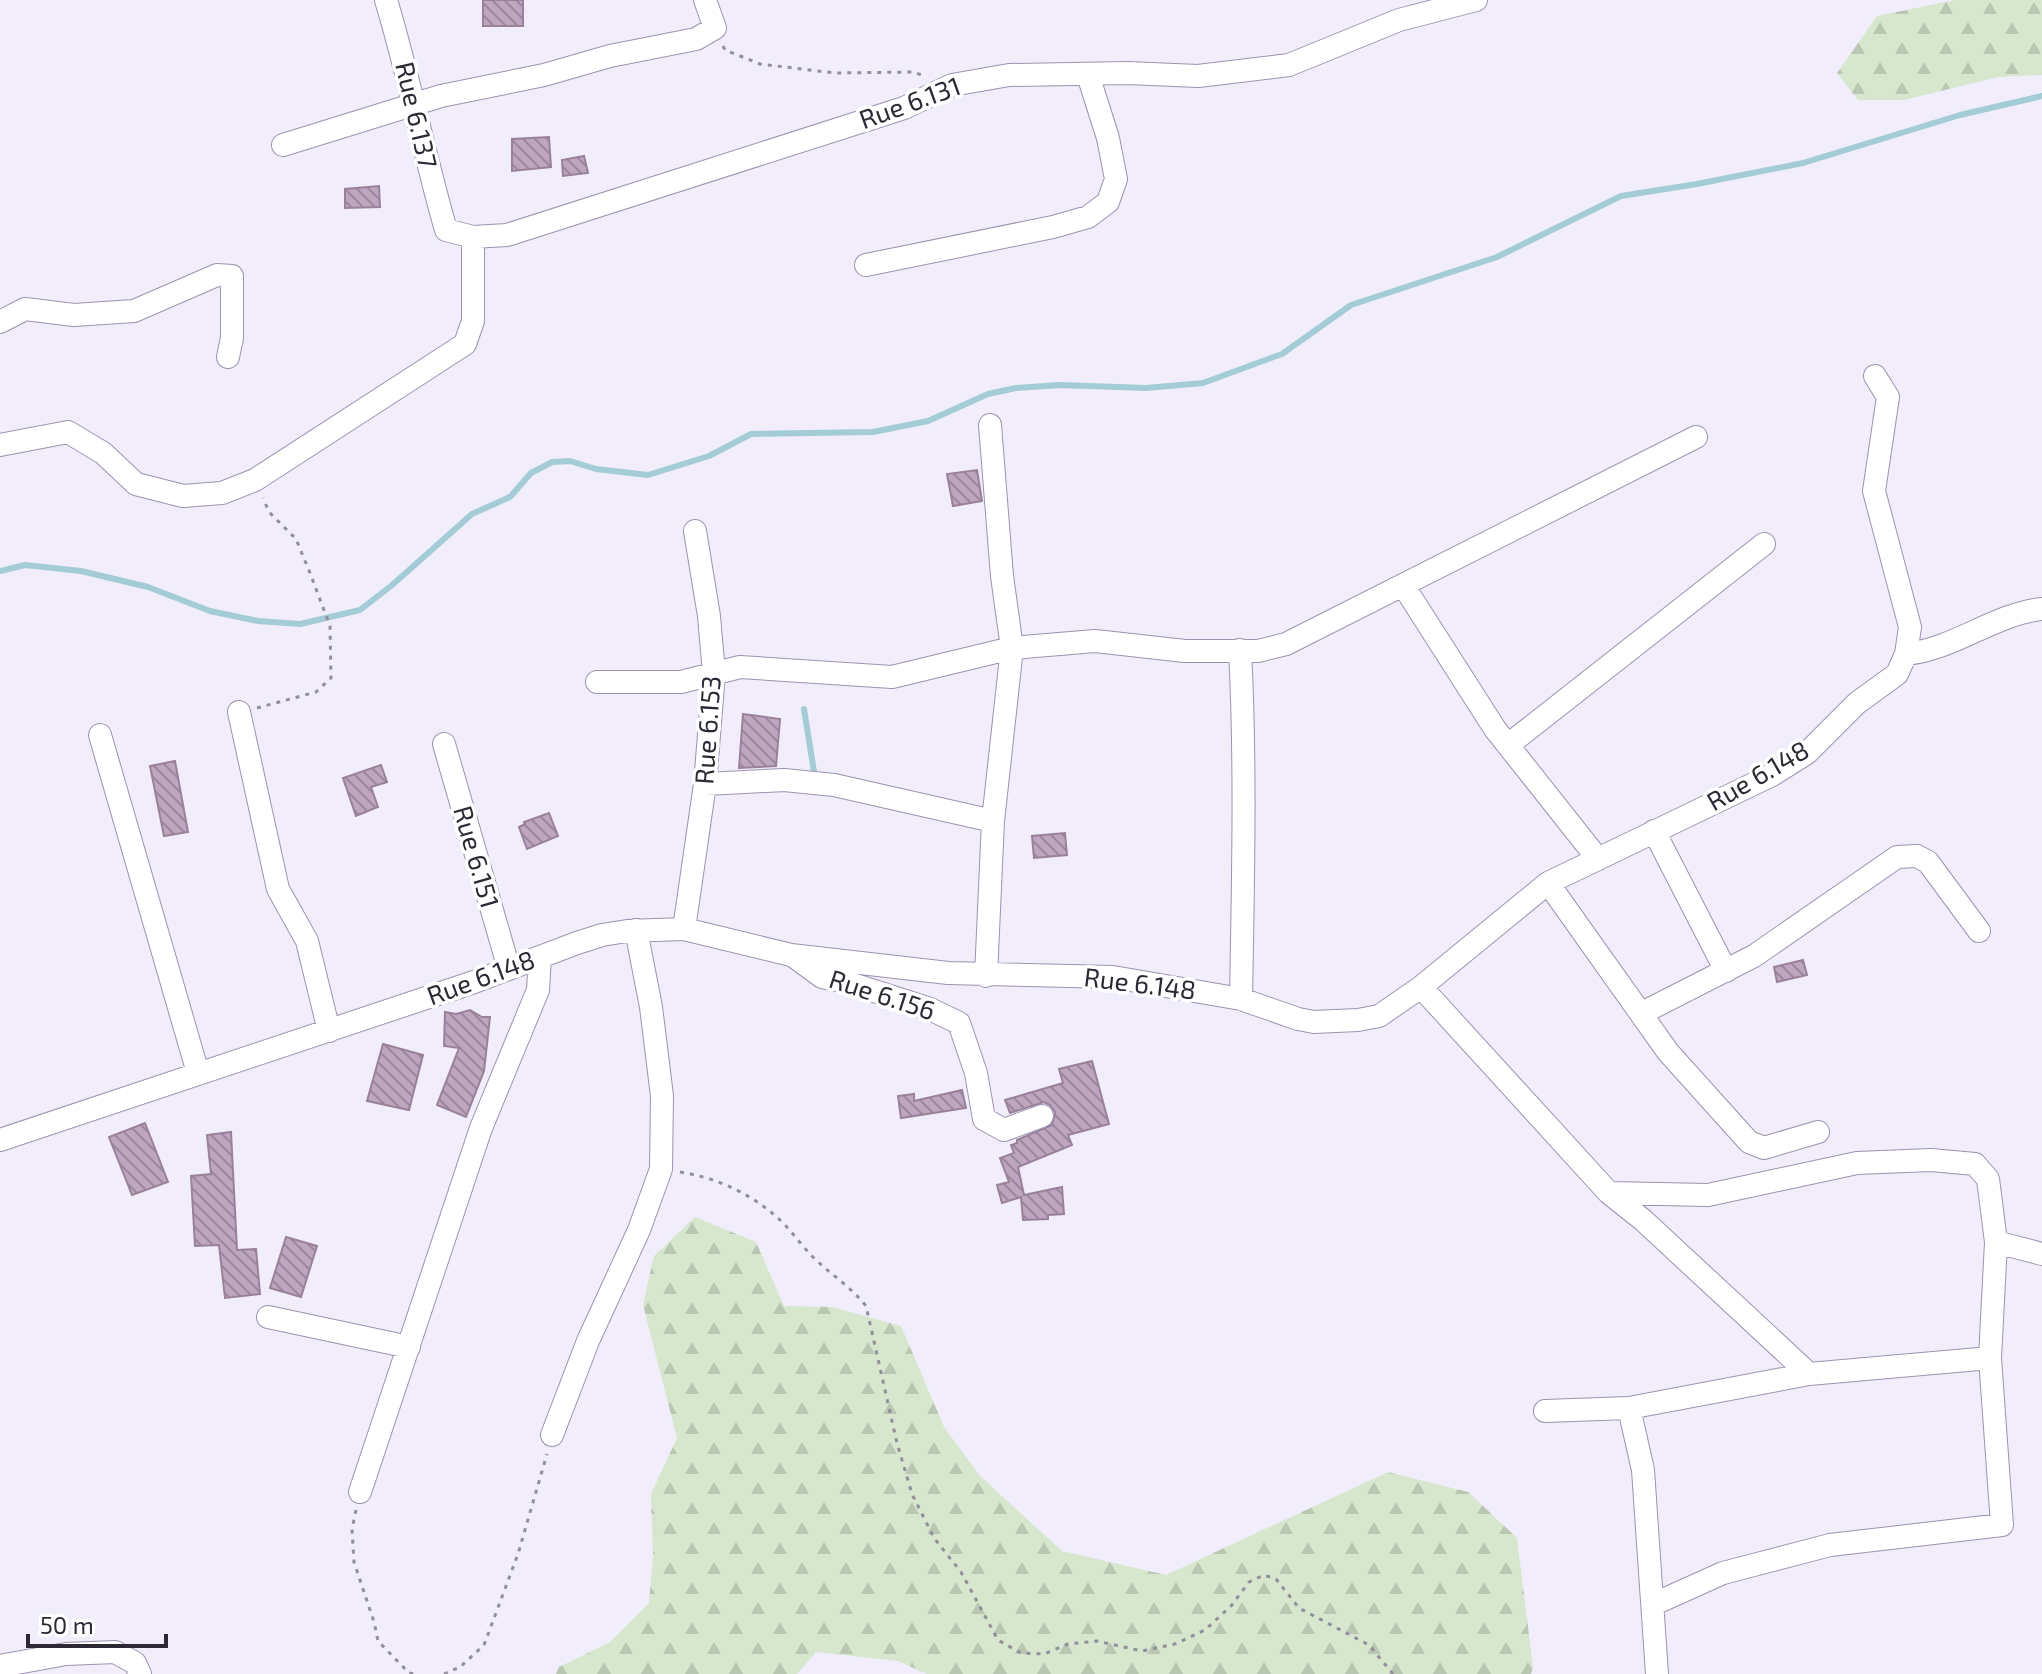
<svg xmlns="http://www.w3.org/2000/svg" width="2042" height="1674" viewBox="0 0 2042 1674" font-family="'Exo 2',sans-serif">
<style>
.forest{fill:url(#forest-firs)}
.lines{fill:none;stroke-linecap:round;stroke-linejoin:round}
.stream{stroke:#a3ccd6;stroke-width:6}
.building{fill:url(#building-back-hatch);stroke:#99819a;stroke-width:2}
.street-casing{stroke:#9d92b0;stroke-width:24}
.path{stroke:#928e9b;stroke-width:3;stroke-dasharray:4 6;stroke-linecap:butt}
.street{stroke:#fff;stroke-width:22}
.labels{text-anchor:middle;stroke-width:7;stroke-linejoin:round;paint-order:stroke}
.street-label{font-size:26px;fill:#2c2834;stroke:#fff}
</style>
<defs>
<pattern id="forest-firs" width="22" height="20" patternUnits="userSpaceOnUse" patternTransform="scale(2)"><rect width="22" height="20" fill="#d6e7ce"/><path d="M5 1l3.5 6h-7zM16 11l3.5 6h-7z" fill="#b8c6b2"/></pattern>
<pattern id="building-back-hatch" width="6" height="6" patternUnits="userSpaceOnUse" patternTransform="scale(2)"><rect width="6" height="6" fill="#bfa6c0"/><path d="M-1 5l2 2M0 0l6 6M5-1l2 2" fill="none" stroke="#9b879d"/></pattern>
</defs>
<rect width="100%" height="100%" fill="#f1edfa"/>
<!-- forest -->
<path class="forest" d="M 1955,0 L 2042,0 L 2042,75 L 1998,77 L 1904,100 L 1858,100 L 1837,73 L 1877,16 Z
M 695,1217 L 756,1242 L 784,1306 L 832,1307 L 901,1326 L 944,1427 L 981,1477 L 1062,1551 L 1166,1575 L 1388,1472 L 1468,1492 L 1517,1538 L 1533,1667 L 1531,1674 L 927,1674 L 898,1661 L 816,1652 L 797,1674 L 556,1674 L 559,1667 L 610,1642 L 649,1603 L 653,1556 L 651,1494 L 677,1438 L 643,1305 L 654,1256 Z"/>
<g class="lines">
<!-- stream -->
<path class="stream" d="M 0,571 L 25,565 L 81,571 L 148,587 L 210,611 L 258,621 L 300,624 L 360,610 L 391,586 L 472,514 L 510,497 L 531,473 L 552,462 L 570,461 L 596,469 L 648,475 L 709,456 L 751,434 L 873,432 L 928,421 L 988,394 L 1016,388 L 1060,385 L 1146,388 L 1203,383 L 1282,354 L 1351,305 L 1497,257 L 1621,196 L 1697,184 L 1803,163 L 1960,115 L 2042,96
M 804,709 L 815,778"/>
</g>
<!-- building -->
<path class="building" d="M 483,0 L 523,0 L 523,26 L 483,26 Z
M 549,137 L 551,167 L 512,171 L 512,139 Z
M 584,156 L 588,173 L 563,176 L 562,160 Z
M 379,186 L 380,207 L 345,208 L 345,189 Z
M 977,470 L 982,501 L 953,506 L 947,474 Z
M 743,714 L 780,719 L 776,766 L 739,768 Z
M 175,761 L 188,832 L 164,836 L 150,766 Z
M 381,765 L 387,782 L 371,787 L 378,807 L 356,816 L 343,778 Z
M 549,813 L 558,836 L 527,849 L 519,827 L 525,824 L 524,822 Z
M 1065,833 L 1067,855 L 1034,858 L 1032,836 Z
M 1803,960 L 1807,975 L 1777,982 L 1774,967 Z
M 470,1010 L 482,1017 L 490,1017 L 484,1071 L 466,1117 L 437,1105 L 459,1048 L 444,1046 L 445,1012 L 456,1014 Z
M 383,1044 L 423,1055 L 409,1110 L 367,1101 Z
M 1092,1061 L 1109,1124 L 1068,1135 L 1072,1145 L 1018,1167 L 1024,1195 L 1062,1187 L 1064,1214 L 1048,1215 L 1048,1219 L 1023,1220 L 1021,1197 L 1002,1203 L 997,1185 L 1009,1182 L 1000,1158 L 1014,1153 L 1011,1145 L 1017,1143 L 1017,1140 L 1052,1125 L 1055,1112 L 1050,1105 L 1044,1102 L 1010,1113 L 1005,1100 L 1063,1083 L 1059,1069 Z
M 962,1090 L 966,1108 L 901,1118 L 898,1096 L 914,1094 L 914,1101 Z
M 145,1123 L 168,1182 L 132,1195 L 109,1137 Z
M 231,1132 L 237,1250 L 256,1249 L 260,1294 L 225,1298 L 219,1245 L 195,1246 L 191,1176 L 211,1174 L 207,1135 Z
M 286,1237 L 317,1246 L 301,1297 L 270,1288 Z"/>
<g class="lines">
<!-- street casing -->
<g class="street-casing">
<path id="street" d="M 386,0 C 409,76 424,154 446,230 L 473,237 L 507,235 L 904,108 L 952,85 L 1009,75 L 1128,73 L 1198,76 L 1289,65 L 1399,20 L 1476,0
M 283,145 L 441,96 L 544,75 L 610,56 L 696,39 L 715,28 L 705,0
M 866,265 L 1053,227 L 1088,217 L 1108,202 L 1116,179 L 1108,138 L 1088,75
M 0,322 L 25,309 L 74,315 L 134,311 L 217,275 L 232,276 L 232,338 L 228,357
M 0,445 L 68,432 L 103,453 L 136,484 L 183,496 L 222,493 L 255,480 L 465,344 L 473,321 L 473,237
M 1403,585 L 1495,729 L 1598,859
M 1240,650 C 1246,766 1243,883 1241,999
M 1906,654 C 1955,649 1994,614 2042,609
M 597,682 L 681,682 L 740,667 L 892,677 L 1012,648 L 1095,641 L 1185,651 L 1258,651 L 1286,644 L 1696,437
M 239,712 L 278,889 L 307,941 L 329,1031
M 100,735 L 198,1073
M 444,744 L 509,969
M 1508,745 L 1764,544
M 705,784 L 784,780 L 834,785 L 993,821
M 1654,831 L 1726,971
M 1548,883 L 1668,1052 L 1749,1142 L 1764,1148 L 1818,1132
M 684,929 L 705,784 L 714,673 L 709,616 L 695,531
M 792,955 L 822,977 L 846,982 L 930,1009 L 959,1023 L 976,1073 L 984,1119 L 1004,1130 L 1042,1116
M 986,976 L 993,821 L 1012,648 L 1002,576 L 990,425
M 1421,987 L 1609,1193 L 1643,1220 L 1809,1374 L 1990,1358
M 1642,1013 L 1754,956 L 1897,857 L 1917,856 L 1928,862 L 1979,931
M 0,1140 L 474,982 L 577,943 L 602,935 L 627,931 L 684,929 L 791,955 L 948,973 L 1113,977 L 1241,999 L 1298,1019 L 1314,1022 L 1358,1020 L 1379,1016 L 1421,987 L 1548,883 L 1772,775 L 1807,753 L 1857,703 L 1897,674 L 1906,654 L 1910,627 L 1874,491 L 1888,397 L 1875,376
M 1609,1193 L 1708,1195 L 1857,1163 L 1931,1160 L 1975,1164 L 1988,1179 L 1996,1242 L 1990,1358 L 2002,1525 L 1830,1545 L 1723,1573 L 1654,1604
M 1996,1242 L 2042,1254
M 268,1317 L 409,1347
M 1629,1408 L 1643,1470 L 1657,1674
M 1545,1411 L 1629,1408 L 1809,1374
M 552,1435 L 588,1341 L 639,1230 L 661,1169 L 662,1096 L 651,1007 L 636,930
M 360,1492 L 481,1128 L 538,990 L 540,957
M 0,1666 L 66,1654 L 115,1652 L 135,1663 L 140,1674"/>
</g>
<!-- path -->
<path class="path" d="M 723,46 L 725,50 L 760,64 L 835,73 L 913,72 L 925,76
M 257,708 L 316,692 L 331,678 L 330,626 L 310,573 L 296,539 L 269,512 L 263,498
M 680,1172 C 717,1178 750,1193 779,1219 C 792,1231 803,1248 816,1260 C 833,1276 851,1287 866,1306 L 897,1443 L 912,1494 L 934,1538 L 961,1572 L 998,1640 L 1021,1653 L 1044,1654 L 1068,1644 L 1097,1641 L 1142,1651 L 1175,1644 L 1205,1630 L 1231,1606 L 1249,1582 L 1264,1575 L 1276,1579 L 1299,1608 L 1369,1645 L 1393,1674
M 356,1510 L 352,1529 L 354,1562 L 374,1622 L 378,1641 L 409,1673 L 414,1674
M 444,1674 L 460,1667 L 484,1645 L 518,1554 L 547,1454"/>
<!-- street -->
<use href="#street" class="street"/>
</g>
<g class="labels">
<!-- street labels -->
<g class="street-label">
<text transform="translate(910 103) rotate(-20)" y="9">Rue 6.131</text>
<text transform="translate(416 115) rotate(77)" y="9">Rue 6.137</text>
<text transform="translate(708 730) rotate(-86)" y="9">Rue 6.153</text>
<text transform="translate(1758 776) rotate(-30)" y="9">Rue 6.148</text>
<text transform="translate(476 857) rotate(74)" y="9">Rue 6.151</text>
<text transform="translate(481 978) rotate(-20)" y="9">Rue 6.148</text>
<text transform="translate(1140 984) rotate(7)" y="9">Rue 6.148</text>
<text transform="translate(882 995) rotate(18)" y="9">Rue 6.156</text>
</g>
</g>
<!-- scale -->
<path d="M28 1634v12h138v-12" fill="none" stroke="#2c2834" stroke-width="4"/>
<text x="40" y="1634" font-size="24" fill="#2c2834" stroke="#ffffff" stroke-width="6" paint-order="stroke">50 m</text>
</svg>
